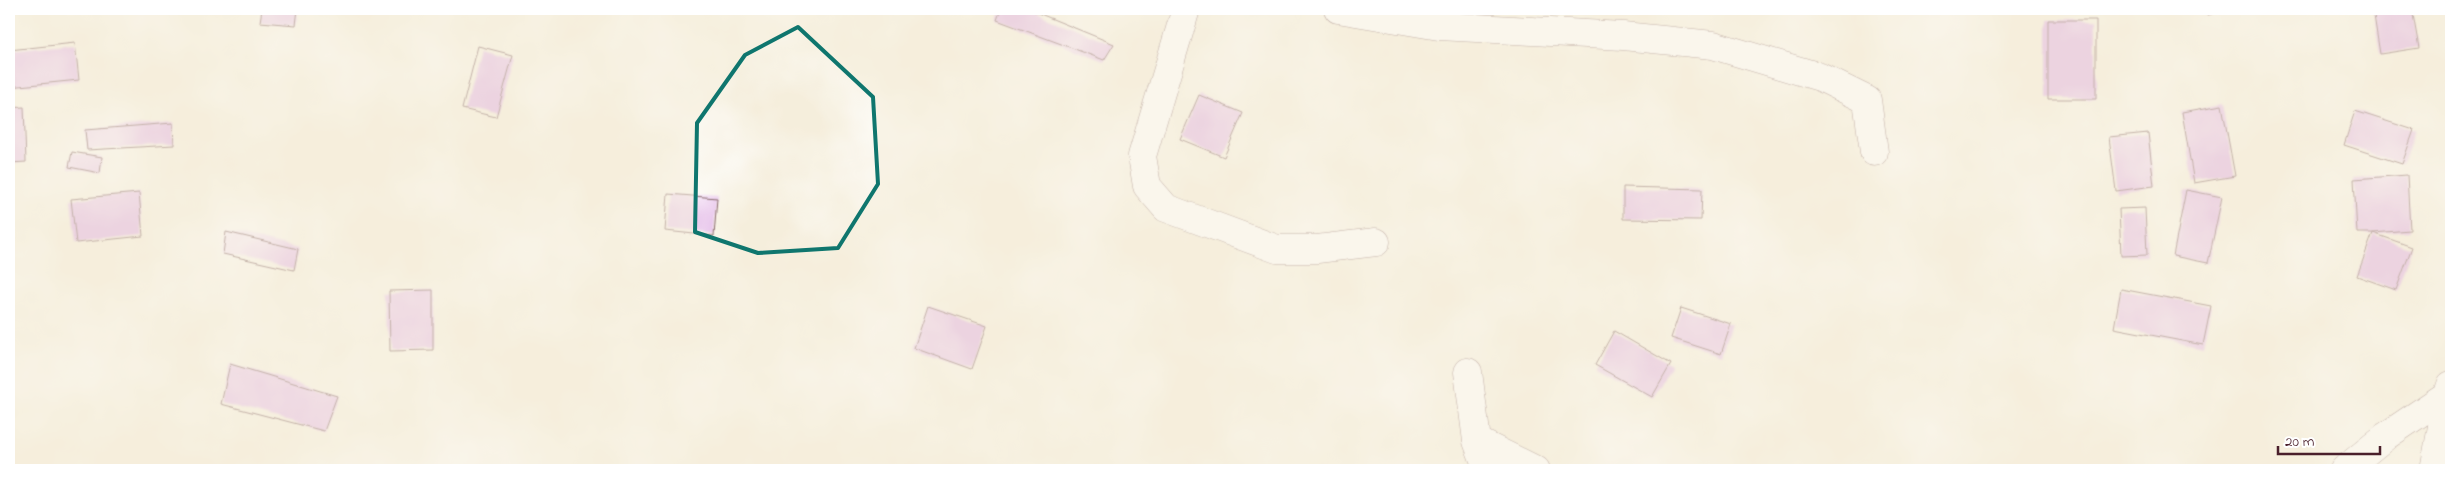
<svg xmlns="http://www.w3.org/2000/svg" width="2460" height="479" viewBox="0 0 2460 479" font-family="'Indie Flower',sans-serif">
<style>
.building{fill:#e0b1e4}
.lines{fill:none;stroke-linecap:round;stroke-linejoin:round}
.street-casing{stroke:#866769;stroke-width:29}
.street{stroke:#fff;stroke-width:28}
.marked{fill:none;stroke:#0f766e;stroke-width:4;stroke-linejoin:round}
</style>
<rect width="100%" height="100%" fill="#fff"/>
<filter id="ink" filterUnits="userSpaceOnUse"><feTurbulence type="fractalNoise" baseFrequency=".02" numOctaves="2"/><feDisplacementMap in="SourceGraphic" scale="10" xChannelSelector="R" yChannelSelector="G"/><feConvolveMatrix kernelMatrix="1 2 1 2 8 2 1 2 1" color-interpolation-filters="sRGB"/></filter>
<filter id="wash" filterUnits="userSpaceOnUse"><feTurbulence type="fractalNoise" baseFrequency=".0096" numOctaves="4" result="noise"/><feDisplacementMap in="SourceGraphic" scale="20" xChannelSelector="R" yChannelSelector="G"/><feGaussianBlur stdDeviation="1.12" result="paint"/><feColorMatrix in="noise" values="0 0 0 0 0 0 0 0 0 0 0 0 0 0 0 0 0 1.4 0 .05"/><feComposite in="paint" operator="in"/></filter>
<g filter="url(#wash)">
<rect width="100%" height="100%" fill="#f5eedc"/>
<g id="blocks">
<!-- building -->
<path class="building" d="M 262,9 L 298,9 L 296,25 L 260,22 Z
M 1001,9 L 1028,9 L 1114,44 L 1104,60 L 997,20 Z
M 2206,9 L 2228,9 L 2208,15 Z
M 2373,9 L 2412,9 L 2419,48 L 2380,54 Z
M 2048,20 L 2096,20 L 2096,99 L 2048,99 Z
M 75,43 L 79,80 L 9,87 L 9,50 Z
M 478,46 L 513,55 L 496,117 L 462,109 Z
M 1199,95 L 1243,113 L 1224,157 L 1180,139 Z
M 2222,105 L 2235,176 L 2194,183 L 2182,112 Z
M 24,107 L 26,162 L 9,163 L 9,108 Z
M 2355,111 L 2414,130 L 2402,164 L 2344,145 Z
M 173,123 L 174,145 L 87,150 L 85,130 Z
M 2148,133 L 2154,186 L 2116,191 L 2109,137 Z
M 72,152 L 102,157 L 100,173 L 69,167 Z
M 2407,175 L 2410,230 L 2373,233 L 2412,247 L 2396,290 L 2357,276 L 2373,233 L 2357,233 L 2354,179 Z
M 1623,187 L 1702,189 L 1701,220 L 1623,219 Z
M 2186,190 L 2222,197 L 2208,263 L 2173,256 Z
M 139,193 L 143,236 L 76,243 L 71,199 Z
M 668,194 L 717,198 L 714,236 L 665,231 Z
M 2145,208 L 2147,255 L 2121,256 L 2119,209 Z
M 226,232 L 298,249 L 294,270 L 223,254 Z
M 2121,289 L 2211,306 L 2203,345 L 2114,328 Z
M 433,290 L 433,350 L 390,351 L 389,291 Z
M 928,306 L 987,326 L 972,369 L 914,348 Z
M 1681,308 L 1731,324 L 1721,354 L 1671,338 Z
M 1614,331 L 1671,364 L 1652,397 L 1595,365 Z
M 230,364 L 337,396 L 324,431 L 221,404 Z"/>
</g>
</g>
<g filter="url(#ink)">
<use href="#blocks" fill-opacity="0" stroke="#866769" stroke-width="1"/>
<g class="lines">
<!-- street casing -->
<g class="street-casing">
<path id="street" d="M 1186,9 L 1142,156 L 1147,186 L 1166,208 L 1277,249 L 1317,249 L 1376,242
M 1338,9 L 1439,26 L 1623,36 L 1713,45 L 1820,77 L 1867,100 L 1874,152
M 1468,372 L 1477,441 L 1485,462 L 1485,470
M 1477,441 L 1536,470
M 2344,470 L 2386,436 L 2448,394
M 2434,470 L 2448,394 L 2451,385"/>
</g>
<!-- street -->
<use href="#street" class="street"/>
</g>
</g>
<!-- marked area -->
<path d="M0 0H2460V479H0ZM 798,27 L 873,97 L 878,184 L 838,248 L 758,253 L 695,232 L 697,123 L 745,55 Z" fill="#f5eedc" fill-opacity=".55" fill-rule="evenodd"/>
<path class="marked" d="M 798,27 L 873,97 L 878,184 L 838,248 L 758,253 L 695,232 L 697,123 L 745,55 Z"/>
<!-- margin -->
<rect width="2460" height="479" fill="none" stroke="#fff" stroke-width="30"/>
<!-- scale -->
<path d="M2278 446v8h102v-8" fill="none" stroke="#4a1f2b" stroke-width="2.5"/>
<text x="2285" y="446" font-size="15" fill="#4a1f2b" stroke="#ffffff" stroke-width="4" paint-order="stroke">20 m</text>
</svg>
